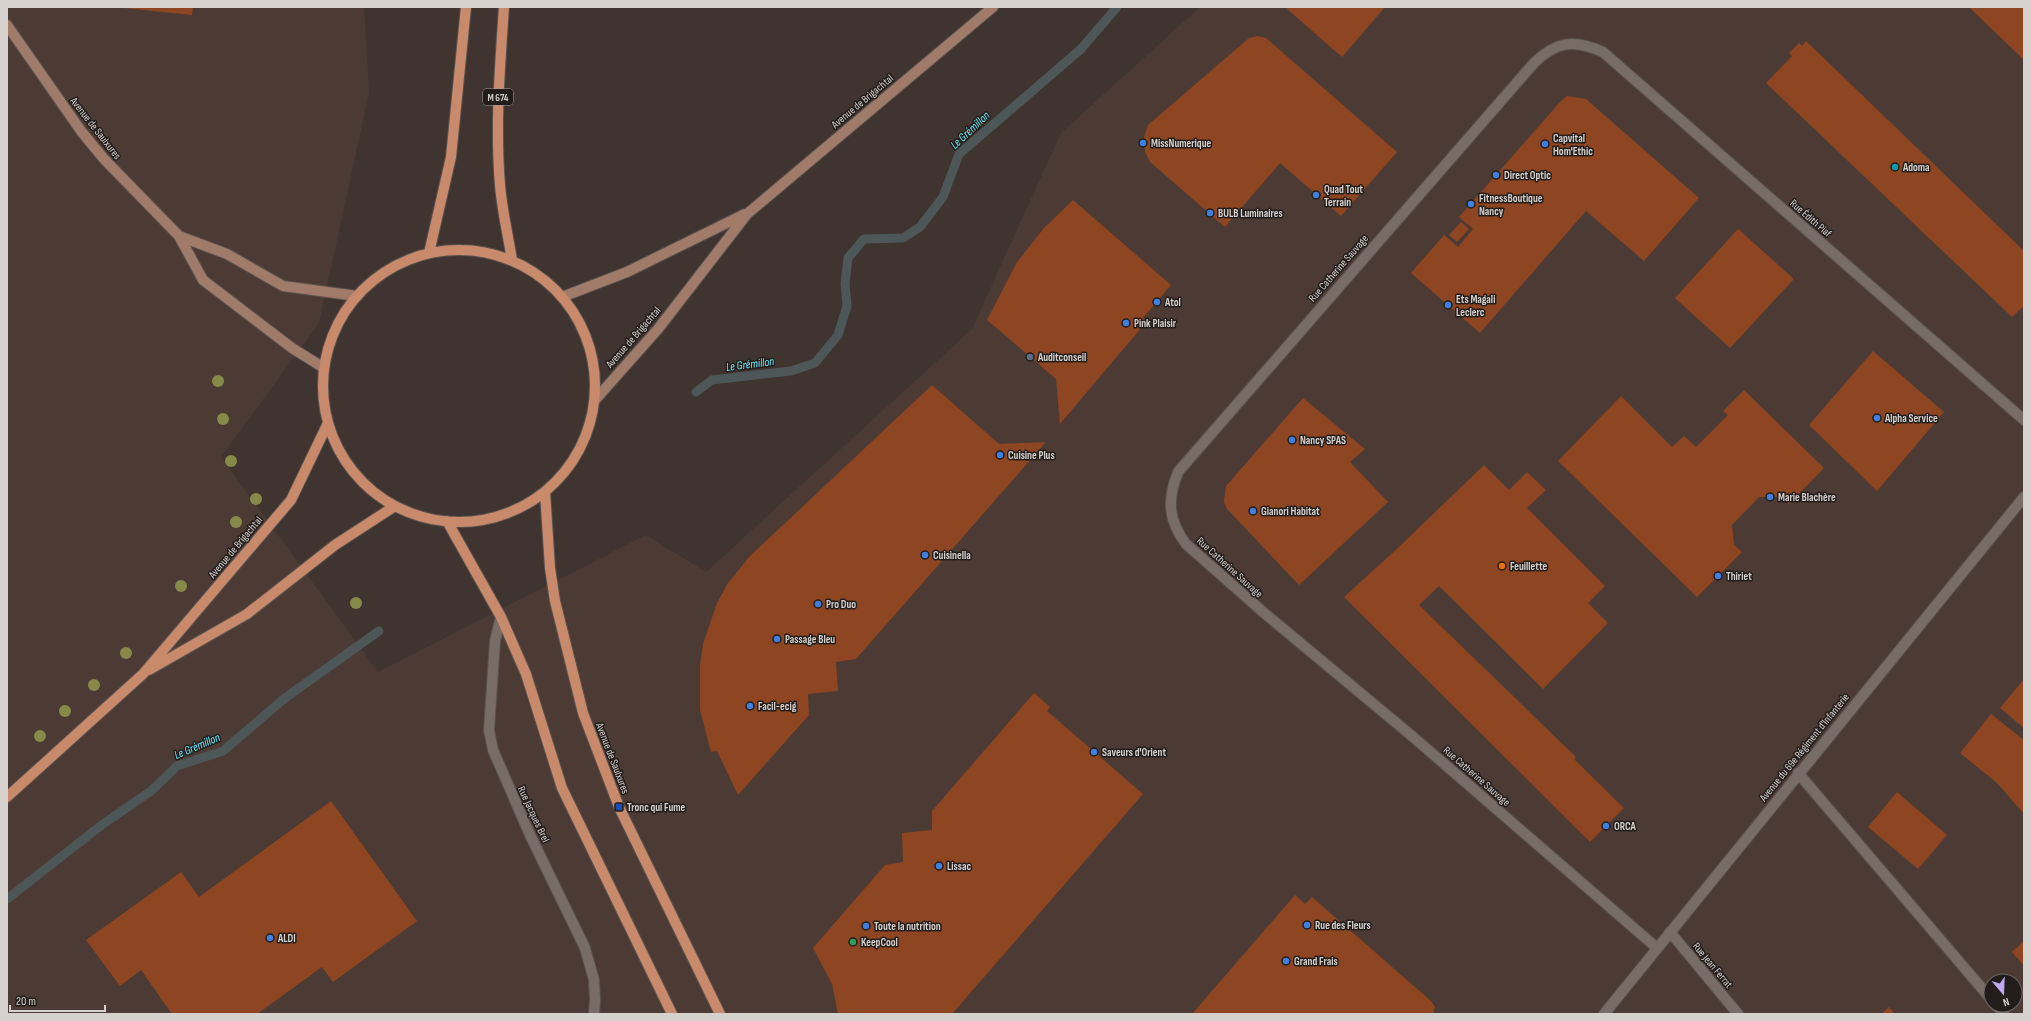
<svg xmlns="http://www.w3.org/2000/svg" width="2031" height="1021" viewBox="0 0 2031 1021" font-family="'Sofia Sans Condensed',sans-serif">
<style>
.built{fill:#4c3b34;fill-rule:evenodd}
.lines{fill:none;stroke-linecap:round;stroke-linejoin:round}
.stream{stroke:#4d5758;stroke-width:9}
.building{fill:#8e4521}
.service-casing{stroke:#5a524f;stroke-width:12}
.minor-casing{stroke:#5a524f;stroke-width:12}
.tertiary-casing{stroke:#5a524f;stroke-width:12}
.secondary-casing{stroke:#5a524f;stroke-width:12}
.primary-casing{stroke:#5a524f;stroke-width:12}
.service{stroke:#786c67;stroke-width:10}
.minor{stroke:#786c67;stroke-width:10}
.tertiary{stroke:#786c67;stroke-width:10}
.secondary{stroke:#a07b69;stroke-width:10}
.primary{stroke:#c88a6b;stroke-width:10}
.tree{fill:#868948}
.shop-dot{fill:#3f7fe0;stroke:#221d1b;stroke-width:1.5}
.culture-dot{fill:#0f9aa8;stroke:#221d1b;stroke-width:1.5}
.service-dot{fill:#5c6f8a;stroke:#221d1b;stroke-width:1.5}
.food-dot{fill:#e8710a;stroke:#221d1b;stroke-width:1.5}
.transit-dot{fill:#1a4fb4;stroke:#221d1b;stroke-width:1.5}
.leisure-dot{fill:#2e9e5b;stroke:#221d1b;stroke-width:1.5}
.labels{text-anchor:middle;stroke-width:3;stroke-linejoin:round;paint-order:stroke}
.shield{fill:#221d1b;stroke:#a19b98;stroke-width:1}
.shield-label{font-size:10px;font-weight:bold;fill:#d7d1ce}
.street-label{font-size:11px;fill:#d7d1ce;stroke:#221d1b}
.poi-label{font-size:11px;font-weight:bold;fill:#d7d1ce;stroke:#221d1b;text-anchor:start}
.water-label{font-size:12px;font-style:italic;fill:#6be9f9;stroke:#221d1b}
</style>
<rect width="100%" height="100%" fill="#3f3430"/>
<!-- built -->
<path class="built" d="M 7,7 L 364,7 L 369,93 L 319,323 L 221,457 L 378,672 L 646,535 L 706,572 L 972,329 L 1061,133 L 1200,7 L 2024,7 L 2024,1014 L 7,1014 ZM 1991,981 L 2015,981 L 2015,1005 L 1991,1005 Z"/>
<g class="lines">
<!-- stream -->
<path class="stream" d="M 696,392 L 712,380 L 791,371 L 815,363 L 838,335 L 847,306 L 845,283 L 848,258 L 864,239 L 903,238 L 920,227 L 943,197 L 959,154 L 1081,49 L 1117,7
M 7,899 L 103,824 L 151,791 L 177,766 L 223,751 L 285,698 L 379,631"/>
</g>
<!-- building -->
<path class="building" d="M 114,7 L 193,7 L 192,15 Z
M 1288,7 L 1385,7 L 1342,57 L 1287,9 Z
M 1969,7 L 2024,7 L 2024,60 Z
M 1257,36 L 1266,38 L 1397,152 L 1341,216 L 1280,163 L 1225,227 L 1150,162 L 1145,152 L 1144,137 L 1148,125 L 1249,38 Z
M 1806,41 L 2024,251 L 2024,306 L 2012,317 L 1766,83 L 1792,56 L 1789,53 L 1799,43 L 1802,46 Z
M 1567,96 L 1586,99 L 1699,198 L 1644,261 L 1586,211 L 1480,333 L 1411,273 L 1444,235 L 1458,247 L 1473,229 L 1459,217 L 1560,102 Z
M 1073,200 L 1171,285 L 1143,318 L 1147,321 L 1060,424 L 1056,379 L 987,320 L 1017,262 L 1044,228 Z
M 1461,222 L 1469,229 L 1457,242 L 1449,235 Z
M 1738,229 L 1794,279 L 1730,348 L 1675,298 Z
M 1873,351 L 1944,412 L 1877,491 L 1809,425 Z
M 932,385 L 999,444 L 1046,442 L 856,659 L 836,662 L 838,691 L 808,694 L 809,715 L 738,795 L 717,751 L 711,752 L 700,710 L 700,665 L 703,644 L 717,603 L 728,583 L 750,556 Z
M 1744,390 L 1824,468 L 1789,504 L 1780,497 L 1759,497 L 1732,525 L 1734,545 L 1742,552 L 1697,597 L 1558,461 L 1621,396 L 1672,447 L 1684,436 L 1696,447 L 1728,415 L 1723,411 Z
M 1303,398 L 1365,449 L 1350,462 L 1388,502 L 1299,585 L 1227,509 L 1224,502 L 1226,486 Z
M 1484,465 L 1509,490 L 1527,472 L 1546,490 L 1527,508 L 1605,586 L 1588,603 L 1608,623 L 1543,689 L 1439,586 L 1419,605 L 1576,757 L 1574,759 L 1624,808 L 1590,842 L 1344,597 L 1400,546 Z
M 2024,679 L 2024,728 L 2000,708 Z
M 1034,693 L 1050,707 L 1047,711 L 1143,794 L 952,1014 L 838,1014 L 832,984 L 813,948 L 885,865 L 903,862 L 902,833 L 932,830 L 932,811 Z
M 1991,714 L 2024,740 L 2024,814 L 1997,783 L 1960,753 Z
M 1897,792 L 1947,835 L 1918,869 L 1868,827 Z
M 331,801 L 417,921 L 333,982 L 322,967 L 257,1014 L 172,1014 L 141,970 L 120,986 L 86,940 L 181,872 L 199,897 Z
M 1295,895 L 1305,904 L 1312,897 L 1431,1001 L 1435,1007 L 1433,1014 L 1192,1014 Z
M 2024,941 L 2024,966 L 2012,952 Z
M 1889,1007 L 1895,1014 L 1881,1014 Z"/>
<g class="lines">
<!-- service casing -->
<g class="service-casing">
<path id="service" d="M 1798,773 L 1991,999
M 1996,1005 L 2004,1014"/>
</g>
<!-- minor casing -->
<g class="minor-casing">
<path id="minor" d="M 501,617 L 495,641 L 489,730 L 493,750 L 530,835 L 585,948 L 594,980 L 595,999 L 594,1014
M 1670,932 L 1738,1014
M 1657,948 L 1412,736 L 1263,612 L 1186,544 C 1168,520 1167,500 1178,472 L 1534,63 C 1557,41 1574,39 1603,52 L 2024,420"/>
</g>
<!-- tertiary casing -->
<g class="tertiary-casing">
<path id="tertiary" d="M 1604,1014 L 2024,497"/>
</g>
<!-- secondary casing -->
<g class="secondary-casing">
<path id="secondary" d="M 7,25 L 81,131 L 104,159 L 179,236 L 203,280 L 292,348 L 324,368
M 179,236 L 227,254 L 283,286 L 357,296
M 562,297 L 627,272 L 745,214
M 595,400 L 658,329 L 747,214 L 993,7"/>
</g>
<!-- primary casing -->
<g class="primary-casing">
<path id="primary" d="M 504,7 C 500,66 495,125 500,185 C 502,210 508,235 512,260
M323 386a136 136 0 1 1 272 0a136 136 0 1 1-272 0Z
M 429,253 L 451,157 L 466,7
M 545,492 L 550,568 L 555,601 L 583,713 L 619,807 L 720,1014
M 447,521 L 501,617 L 526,674 L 562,788 L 672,1014
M 149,670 L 247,614 L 335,545 L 395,506
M 7,797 L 143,674 L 291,500 L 328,423"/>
</g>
<!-- service -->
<use href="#service" class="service"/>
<!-- minor -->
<use href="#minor" class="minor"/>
<!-- tertiary -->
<use href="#tertiary" class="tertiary"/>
<!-- secondary -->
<use href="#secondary" class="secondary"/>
<!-- primary -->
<use href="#primary" class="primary"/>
</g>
<!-- trees -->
<g class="tree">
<circle cx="218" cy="381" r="6"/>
<circle cx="223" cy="419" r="6"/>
<circle cx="231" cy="461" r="6"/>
<circle cx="256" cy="499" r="6"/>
<circle cx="236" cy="522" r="6"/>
<circle cx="181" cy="586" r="6"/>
<circle cx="356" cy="603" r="6"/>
<circle cx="126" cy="653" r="6"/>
<circle cx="94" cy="685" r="6"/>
<circle cx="65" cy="711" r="6"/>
<circle cx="40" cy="736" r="6"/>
</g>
<!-- markers -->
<g class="shop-dot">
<circle cx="1143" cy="143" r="4"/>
<circle cx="1545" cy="144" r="4"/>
<circle cx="1496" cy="175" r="4"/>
<circle cx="1316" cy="195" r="4"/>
<circle cx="1471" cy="204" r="4"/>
<circle cx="1210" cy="213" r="4"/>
<circle cx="1157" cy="302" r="4"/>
<circle cx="1448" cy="305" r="4"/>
<circle cx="1126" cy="323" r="4"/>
<circle cx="1877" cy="418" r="4"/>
<circle cx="1292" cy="440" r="4"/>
<circle cx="1000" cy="455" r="4"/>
<circle cx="1770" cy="497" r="4"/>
<circle cx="1253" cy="511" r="4"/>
<circle cx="925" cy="555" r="4"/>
<circle cx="1718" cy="576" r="4"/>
<circle cx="818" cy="604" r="4"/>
<circle cx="777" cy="639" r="4"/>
<circle cx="750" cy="706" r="4"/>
<circle cx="1094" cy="752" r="4"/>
<circle cx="1606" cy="826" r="4"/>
<circle cx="939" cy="866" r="4"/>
<circle cx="1307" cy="925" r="4"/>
<circle cx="866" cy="926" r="4"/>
<circle cx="270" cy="938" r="4"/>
<circle cx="1286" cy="961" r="4"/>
</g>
<circle class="culture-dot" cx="1895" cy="167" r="4"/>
<circle class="service-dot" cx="1030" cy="357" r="4"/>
<circle class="food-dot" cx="1502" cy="566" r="4"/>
<rect class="transit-dot" x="615" y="803" width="8" height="8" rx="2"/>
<circle class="leisure-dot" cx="853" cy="942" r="4"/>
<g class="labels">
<!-- shield labels -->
<rect class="shield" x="483" y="89" width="30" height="16" rx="3"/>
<g class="shield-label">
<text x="498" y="101">M 674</text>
</g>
<!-- street labels -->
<g class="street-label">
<text transform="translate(862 101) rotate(-40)" y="4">Avenue de Brigachtal</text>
<text transform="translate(96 128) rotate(52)" y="4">Avenue de Saulxures</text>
<text transform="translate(1811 218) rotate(41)" y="4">Rue Édith Piaf</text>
<text transform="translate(1338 268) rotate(-49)" y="4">Rue Catherine Sauvage</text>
<text transform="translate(633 337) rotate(-49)" y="4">Avenue de Brigachtal</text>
<text transform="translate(235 547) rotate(-50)" y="4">Avenue de Brigachtal</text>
<text transform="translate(1230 567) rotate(42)" y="4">Rue Catherine Sauvage</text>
<text transform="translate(1804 747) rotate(-51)" y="4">Avenue du 69e Régiment d'Infanterie</text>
<text transform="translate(613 758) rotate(69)" y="4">Avenue de Saulxures</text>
<text transform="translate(1477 776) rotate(41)" y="4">Rue Catherine Sauvage</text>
<text transform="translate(534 814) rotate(65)" y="4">Rue Jacques Brel</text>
<text transform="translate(1713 965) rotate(50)" y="4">Rue Jean Ferrat</text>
</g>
<!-- poi labels -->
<g class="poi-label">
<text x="1553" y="142">Capvital<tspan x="1553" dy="13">Hom'Ethic</tspan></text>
<text x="1151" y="147">MissNumerique</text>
<text x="1903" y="171">Adoma</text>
<text x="1504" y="179">Direct Optic</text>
<text x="1324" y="193">Quad Tout<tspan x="1324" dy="13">Terrain</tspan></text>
<text x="1479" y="202">FitnessBoutique<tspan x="1479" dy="13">Nancy</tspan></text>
<text x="1218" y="217">BULB Luminaires</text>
<text x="1456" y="303">Ets Magali<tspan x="1456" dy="13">Leclerc</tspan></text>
<text x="1165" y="306">Atol</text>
<text x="1134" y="327">Pink Plaisir</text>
<text x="1038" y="361">Auditconseil</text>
<text x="1885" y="422">Alpha Service</text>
<text x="1300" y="444">Nancy SPAS</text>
<text x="1008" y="459">Cuisine Plus</text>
<text x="1778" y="501">Marie Blachère</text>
<text x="1261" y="515">Gianori Habitat</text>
<text x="933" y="559">Cuisinella</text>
<text x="1510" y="570">Feuillette</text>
<text x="1726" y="580">Thiriet</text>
<text x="826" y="608">Pro Duo</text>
<text x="785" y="643">Passage Bleu</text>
<text x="758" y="710">Facil-ecig</text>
<text x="1102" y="756">Saveurs d'Orient</text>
<text x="627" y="811">Tronc qui Fume</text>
<text x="1614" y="830">ORCA</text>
<text x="947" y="870">Lissac</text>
<text x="1315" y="929">Rue des Fleurs</text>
<text x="874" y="930">Toute la nutrition</text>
<text x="278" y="942">ALDI</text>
<text x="861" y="946">KeepCool</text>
<text x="1294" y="965">Grand Frais</text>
</g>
<!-- water labels -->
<g class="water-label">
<text transform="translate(970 130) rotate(-43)" y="4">Le Grémillon</text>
<text transform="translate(750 364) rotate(-7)" y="4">Le Grémillon</text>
<text transform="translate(197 746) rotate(-23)" y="4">Le Grémillon</text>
</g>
</g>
<!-- border -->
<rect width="2031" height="1021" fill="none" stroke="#d7d1ce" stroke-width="16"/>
<!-- north arrow -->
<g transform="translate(2003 993) rotate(161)"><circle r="19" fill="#221d1b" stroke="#6a6563"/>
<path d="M0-3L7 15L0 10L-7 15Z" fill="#c1a8f3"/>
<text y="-6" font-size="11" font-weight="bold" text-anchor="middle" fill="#d7d1ce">N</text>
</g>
<!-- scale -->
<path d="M10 1005v6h95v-6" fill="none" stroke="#d7d1ce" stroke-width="2"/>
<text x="16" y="1005" font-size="12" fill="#d7d1ce" stroke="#221d1b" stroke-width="3" paint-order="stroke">20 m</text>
</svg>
